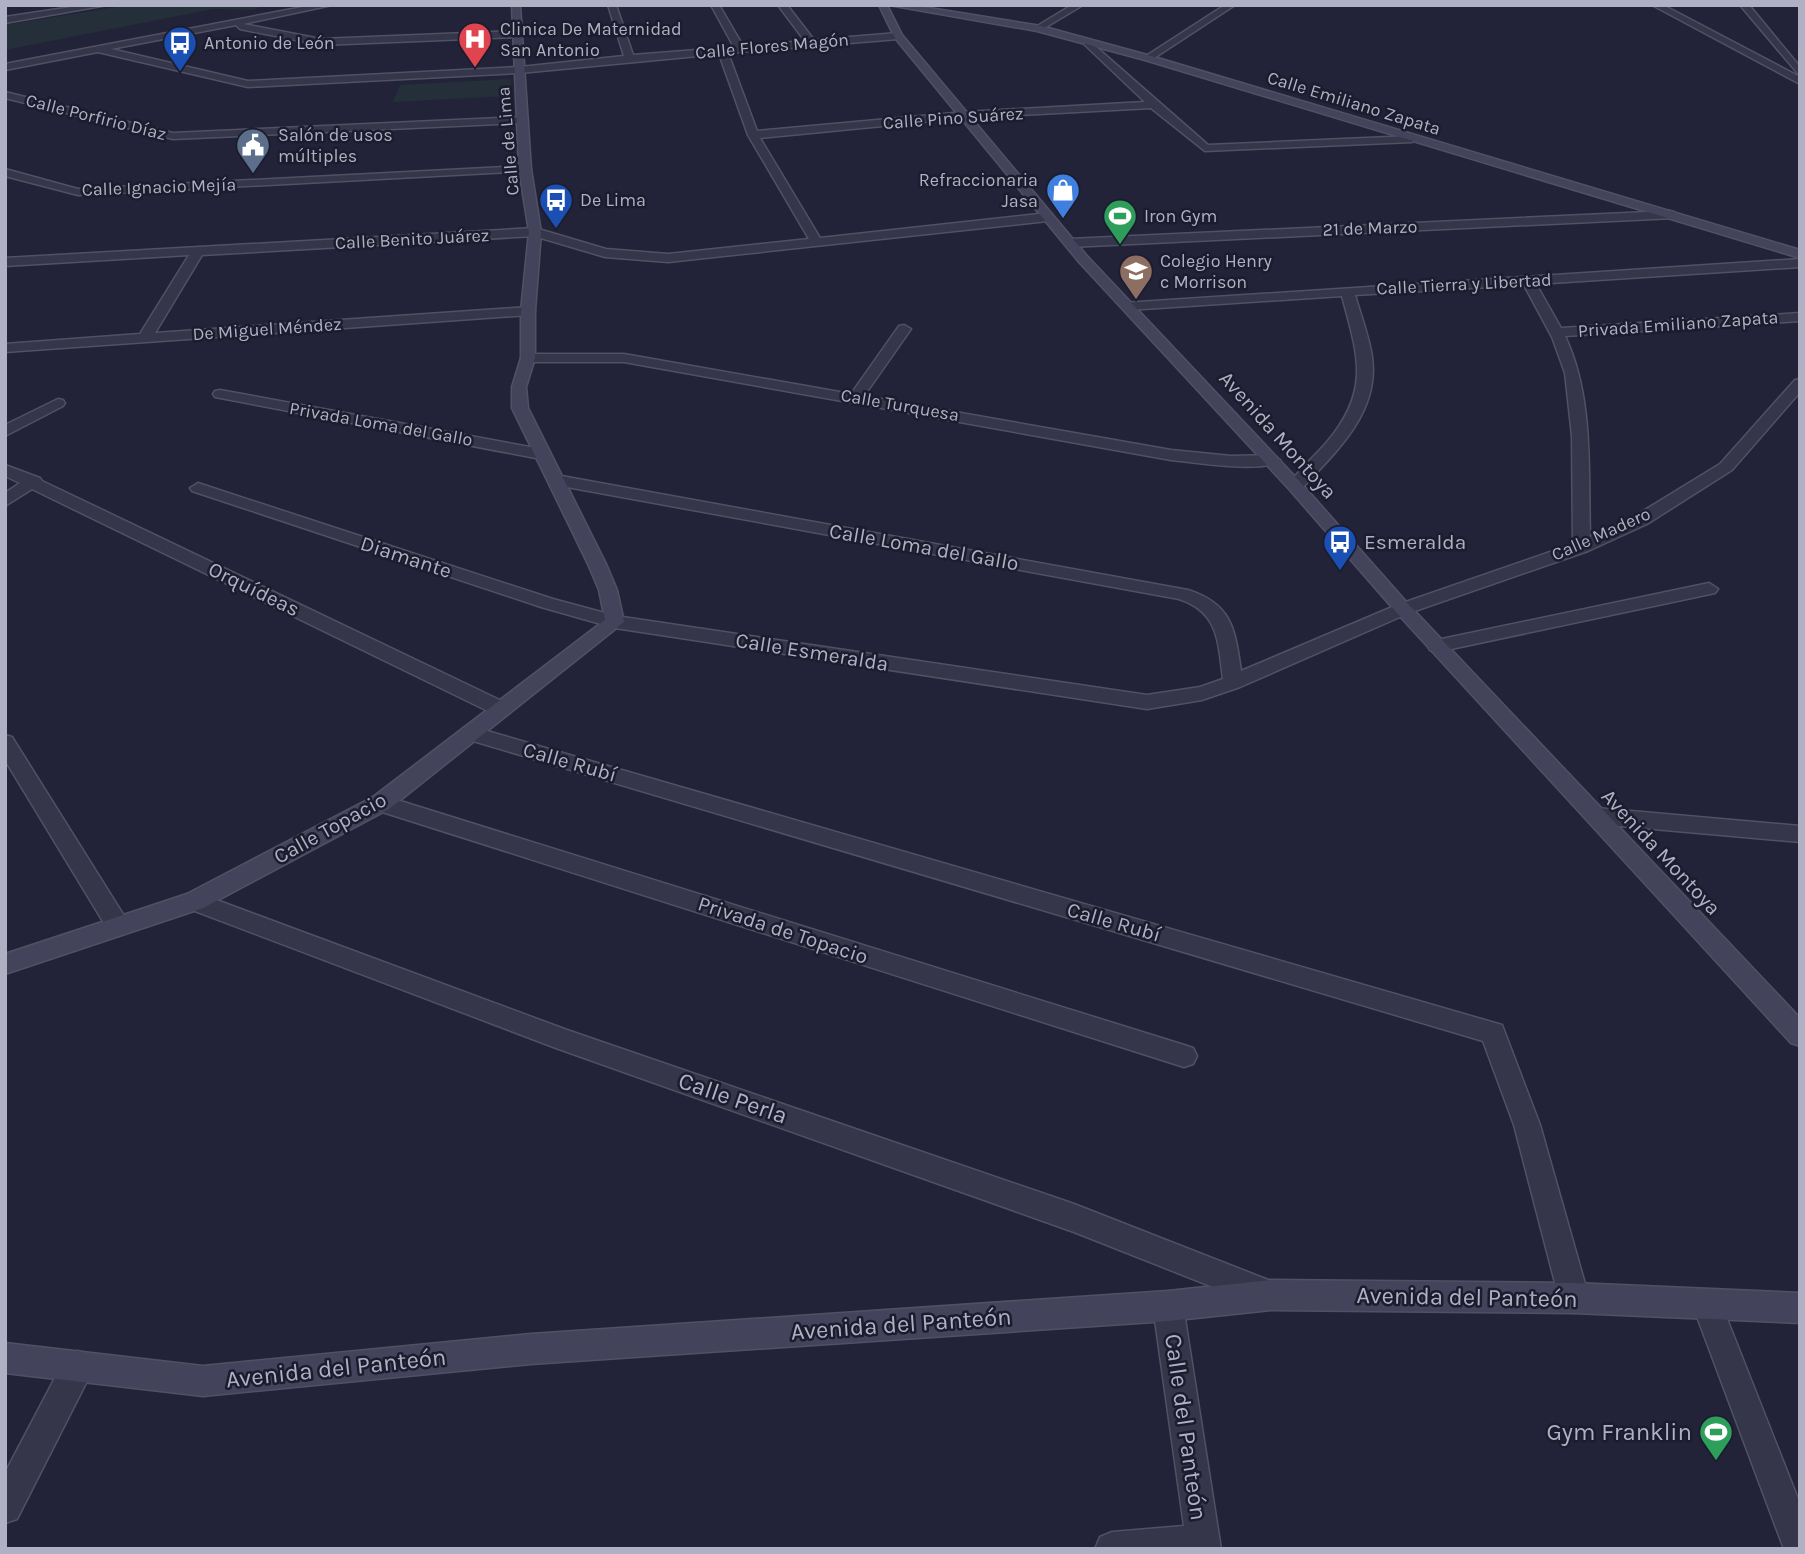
<svg xmlns="http://www.w3.org/2000/svg" width="1805" height="1554" viewBox="0 0 1805 1554" font-family="Karla,sans-serif">
<style>
.green{fill:#242f39}
.lines{fill:none;stroke-linecap:round;stroke-linejoin:round}
.street-casing{stroke:#505163;stroke-width:3}
.secondary-casing{stroke:#505163;stroke-width:3}
.street{fill:#353649;fill-rule:evenodd}
.secondary{fill:#43445c;fill-rule:evenodd}
.labels{text-anchor:middle;stroke-width:5;stroke-linejoin:round;paint-order:stroke}
.far-poi-label{font-size:18px;fill:#b0b0c5;stroke:#1b1c2d;text-anchor:start}
.far-street-label{font-size:18px;fill:#b0b0c5;stroke:#1b1c2d}
.street-label{font-size:21px;fill:#b0b0c5;stroke:#1b1c2d}
.poi-label{font-size:21px;fill:#b0b0c5;stroke:#1b1c2d;text-anchor:start}
.near-street-label{font-size:24px;fill:#b0b0c5;stroke:#1b1c2d}
.near-poi-label{font-size:24px;fill:#b0b0c5;stroke:#1b1c2d;text-anchor:end}
</style>
<rect width="100%" height="100%" fill="#222338"/>
<!-- green -->
<path class="green" d="M 129,5 L 263,5 L 263,6 L 252,10 L 213,9 L 5,50 L 5,25 Z
M 511,79 L 512,96 L 393,102 L 400,85 Z"/>
<g class="lines">
<!-- street casing -->
<g class="street-casing">
<path id="street" d="M 85,5 L 107,5 L 5,23 L 5,17 Z
M 313,5 L 332,5 L 243,24 L 321,39 L 519,31 L 523,34 L 519,37 L 321,45 L 240,29 L 236,25 L 111,49 L 248,81 L 520,67 L 624,56 L 608,5 L 616,5 L 633,55 L 734,47 L 711,5 L 719,5 L 743,46 L 805,41 L 778,5 L 787,5 L 814,40 L 898,33 L 902,36 L 898,39 L 728,53 L 757,131 L 965,112 L 1145,102 L 1084,44 L 1084,40 L 1087,39 L 1208,145 L 1412,136 L 1417,139 L 1412,142 L 1205,151 L 1151,108 L 965,118 L 760,138 L 820,238 L 1048,213 L 1054,217 L 1048,221 L 668,262 L 605,257 L 534,236 L 202,255 L 155,333 L 528,307 L 535,311 L 528,315 L 5,352 L 5,344 L 140,334 L 189,255 L 5,266 L 5,258 L 535,228 L 606,249 L 668,254 L 809,239 L 748,135 L 719,54 L 520,73 L 248,87 L 98,52 L 5,70 L 5,64 Z
M 1072,5 L 1083,5 L 1041,30 L 1034,28 Z
M 1225,5 L 1235,5 L 1151,60 L 1143,58 Z
M 1652,5 L 1663,5 L 1800,77 L 1800,84 Z
M 1740,5 L 1749,5 L 1800,67 L 1800,76 Z
M 5,92 L 173,133 L 523,117 L 528,120 L 523,123 L 173,139 L 5,98 Z
M 525,166 L 531,169 L 529,171 L 78,195 L 5,176 L 5,169 L 78,189 Z
M 1670,211 L 1674,212 L 1674,218 L 1070,247 L 1064,243 L 1070,239 Z
M 1800,259 L 1800,267 L 1536,284 L 1561,328 L 1800,313 L 1800,321 L 1565,336 C 1594,398 1588,469 1590,537 L 1635,516 L 1720,464 L 1795,380 L 1800,379 L 1800,392 L 1732,470 L 1647,524 L 1588,551 L 1409,613 L 1240,687 L 1202,700 L 1147,709 L 615,628 L 541,607 L 192,491 L 190,488 L 198,483 L 204,485 L 553,599 L 616,616 L 1147,695 L 1200,687 L 1223,679 C 1218,642 1219,612 1179,599 L 556,485 L 548,480 L 556,475 L 1188,590 C 1232,604 1235,629 1241,671 L 1397,605 L 1573,544 L 1572,436 L 1565,373 L 1552,337 L 1524,285 L 1355,295 C 1361,316 1369,336 1372,357 C 1380,413 1335,453 1301,489 L 1295,491 L 1287,486 C 1299,470 1314,457 1327,442 C 1371,390 1358,356 1342,296 L 1128,310 L 1123,309 L 1123,303 Z
M 904,325 L 911,329 L 864,396 L 1171,450 L 1231,456 L 1272,455 L 1280,460 C 1266,474 1192,462 1171,460 L 624,362 L 528,362 L 521,358 L 528,354 L 624,354 L 851,394 L 899,326 Z
M 220,390 L 541,449 L 549,454 L 541,459 L 215,397 L 213,394 L 215,391 Z
M 58,399 L 63,400 L 65,403 L 63,406 L 5,436 L 5,425 Z
M 5,465 L 40,478 L 42,481 L 508,704 L 511,709 L 508,714 L 494,714 L 32,489 L 5,506 L 5,493 L 20,483 L 5,476 Z
M 1709,583 L 1718,589 L 1715,593 L 1437,652 L 1430,650 L 1428,646 L 1430,642 L 1437,640 Z
M 470,726 L 1502,1025 L 1540,1125 L 1589,1298 L 1584,1308 L 1574,1313 L 1564,1308 L 1559,1298 L 1514,1125 L 1483,1041 L 463,738 L 460,733 L 463,728 Z
M 5,735 L 12,737 L 126,919 L 130,926 L 126,933 L 118,936 L 110,933 L 5,760 Z
M 381,795 L 1184,1045 L 1193,1048 L 1197,1056 L 1193,1064 L 1184,1067 L 373,809 L 370,803 L 373,797 Z
M 1597,808 L 1800,826 L 1800,842 L 1597,824 L 1589,822 L 1586,816 L 1589,810 Z
M 195,892 L 567,1030 L 1074,1204 L 1276,1283 L 1281,1293 L 1276,1303 L 1266,1308 L 1074,1232 L 556,1048 L 187,908 L 183,901 L 187,894 Z
M 1168,1291 L 1178,1296 L 1183,1306 L 1221,1549 L 1095,1549 L 1100,1537 L 1112,1532 L 1184,1526 L 1153,1306 L 1158,1296 Z
M 1708,1291 L 1718,1296 L 1800,1504 L 1800,1549 L 1784,1549 L 1693,1306 L 1698,1296 Z
M 78,1351 L 89,1355 L 93,1366 L 89,1377 L 17,1519 L 5,1523 L 5,1473 L 67,1355 Z"/>
</g>
<!-- secondary casing -->
<g class="secondary-casing">
<path id="secondary" d="M 512,5 L 520,5 L 531,169 L 541,232 L 535,311 L 535,358 L 526,387 L 528,408 L 606,564 L 617,590 L 624,622 L 389,809 L 203,908 L 5,974 L 5,954 L 187,894 L 373,797 L 605,620 L 599,590 L 588,564 L 512,408 L 512,387 L 521,358 L 521,311 L 529,232 L 519,169 Z
M 879,5 L 887,5 L 902,35 L 1087,256 L 1301,483 L 1409,605 L 1800,1018 L 1800,1046 L 1791,1043 L 1397,613 L 1289,489 L 1079,262 L 895,38 Z
M 889,5 L 911,5 L 1041,26 L 1151,56 L 1800,250 L 1800,258 L 1145,60 L 1037,31 Z
M 1271,1280 L 1574,1283 L 1800,1293 L 1800,1323 L 1574,1313 L 1271,1310 L 1168,1321 L 531,1364 L 203,1396 L 5,1373 L 5,1343 L 203,1366 L 531,1334 L 1168,1291 Z"/>
</g>
<!-- street -->
<use href="#street" class="street"/>
<!-- secondary -->
<use href="#secondary" class="secondary"/>
</g>
<!-- icons -->
<defs>
<g id="hospital-pin" transform="scale(1.75)"><path d="M0 17L-7.5 6A9.5 9.5 0 1 1 7.5 6Z" fill="#e0444e" stroke="#1b1c2d"/><path d="M-5-5h3v3.5h4V-5h3V5h-3V1.5h-4V5h-3Z" fill="#fff"/></g>
<g id="bus-pin" transform="scale(1.75)"><path d="M0 17L-7.5 6A9.5 9.5 0 1 1 7.5 6Z" fill="#1a4fb4" stroke="#1b1c2d"/><path d="M-5-6H5V4H4V6H2V4H-2V6H-4V4H-5ZM-3.5-4V0h7V-4ZM-3.5 1.2v1.5H-2V1.2ZM2 1.2v1.5H3.5V1.2Z" fill="#fff"/></g>
<g id="civic-pin" transform="scale(1.75)"><path d="M0 17L-7.5 6A9.5 9.5 0 1 1 7.5 6Z" fill="#5c6f8a" stroke="#1b1c2d"/><path d="M-.6-6.5H3V-4.5H.6V-3L4-1V1h2V6H-6V1h2V-1L-.6-3ZM-1.2 2.5V6h2.4V2.5Z" fill="#fff"/></g>
<g id="shop-pin" transform="scale(1.75)"><path d="M0 17L-7.5 6A9.5 9.5 0 1 1 7.5 6Z" fill="#3f7fe0" stroke="#1b1c2d"/><path d="M-5-2.5h2.3a2.7 3.5 0 0 1 5.4 0H5L5.5 6h-11ZM-1.5-2.5h3a1.5 2.3 0 0 0-3 0Z" fill="#fff"/></g>
<g id="stadium-pin" transform="scale(1.75)"><path d="M0 17L-7.5 6A9.5 9.5 0 1 1 7.5 6Z" fill="#2e9e5b" stroke="#1b1c2d"/><path d="M0-5a6.5 5 0 1 0 0 10a6.5 5 0 1 0 0-10ZM-3.5-1.8h7v3.6h-7Z" fill="#fff"/></g>
<g id="school-pin" transform="scale(1.75)"><path d="M0 17L-7.5 6A9.5 9.5 0 1 1 7.5 6Z" fill="#8d6e63" stroke="#1b1c2d"/><path d="M0-5L7-2L0 1L-7-2ZM-4 1L0 2.5L4 1V4Q0 6-4 4Z" fill="#fff"/></g>
</defs>
<g fill-rule="evenodd">
<use href="#hospital-pin" x="475" y="39"/>
<use href="#bus-pin" x="180" y="43"/>
<use href="#civic-pin" x="253" y="145"/>
<use href="#shop-pin" x="1063" y="190"/>
<use href="#bus-pin" x="556" y="200"/>
<use href="#stadium-pin" x="1120" y="216"/>
<use href="#school-pin" x="1136" y="271"/>
<use href="#bus-pin" x="1340" y="542"/>
<use href="#stadium-pin" x="1716" y="1432"/>
</g>
<g class="labels">
<!-- far-poi labels -->
<g class="far-poi-label">
<text x="500" y="35">Clinica De Maternidad<tspan x="500" dy="21">San Antonio</tspan></text>
<text x="204" y="49">Antonio de León</text>
<text x="278" y="141">Salón de usos<tspan x="278" dy="21">múltiples</tspan></text>
<text x="1038" y="186" text-anchor="end">Refraccionaria<tspan x="1038" dy="21">Jasa</tspan></text>
<text x="580" y="206">De Lima</text>
<text x="1144" y="222">Iron Gym</text>
<text x="1160" y="267">Colegio Henry<tspan x="1160" dy="21">c Morrison</tspan></text>
</g>
<!-- far-street labels -->
<g class="far-street-label">
<text transform="translate(772 46) rotate(-5)" y="6">Calle Flores Magón</text>
<text transform="translate(1354 103) rotate(17)" y="6">Calle Emiliano Zapata</text>
<text transform="translate(96 117) rotate(14)" y="6">Calle Porfirio Díaz</text>
<text transform="translate(953 118) rotate(-4)" y="6">Calle Pino Suárez</text>
<text transform="translate(508 141) rotate(-95)" y="6">Calle de Lima</text>
<text transform="translate(159 187) rotate(-2)" y="6">Calle Ignacio Mejía</text>
<text transform="translate(1370 228) rotate(-2)" y="6">21 de Marzo</text>
<text transform="translate(412 239) rotate(-3)" y="6">Calle Benito Juárez</text>
<text transform="translate(1464 284) rotate(-3)" y="6">Calle Tierra y Libertad</text>
<text transform="translate(1678 324) rotate(-4)" y="6">Privada Emiliano Zapata</text>
<text transform="translate(267 329) rotate(-4)" y="6">De Miguel Méndez</text>
<text transform="translate(900 405) rotate(10)" y="6">Calle Turquesa</text>
<text transform="translate(381 424) rotate(10)" y="6">Privada Loma del Gallo</text>
<text transform="translate(1601 534) rotate(-24)" y="6">Calle Madero</text>
</g>
<!-- street labels -->
<g class="street-label">
<text transform="translate(1278 435) rotate(48)" y="7">Avenida Montoya</text>
<text transform="translate(924 547) rotate(10)" y="7">Calle Loma del Gallo</text>
<text transform="translate(406 557) rotate(18)" y="7">Diamante</text>
<text transform="translate(254 589) rotate(26)" y="7">Orquídeas</text>
<text transform="translate(812 652) rotate(9)" y="7">Calle Esmeralda</text>
<text transform="translate(570 762) rotate(16)" y="7">Calle Rubí</text>
<text transform="translate(330 828) rotate(-29)" y="7">Calle Topacio</text>
<text transform="translate(1661 852) rotate(47)" y="7">Avenida Montoya</text>
<text transform="translate(1114 922) rotate(16)" y="7">Calle Rubí</text>
<text transform="translate(783 930) rotate(18)" y="7">Privada de Topacio</text>
</g>
<!-- poi labels -->
<g class="poi-label">
<text x="1364" y="549">Esmeralda</text>
</g>
<!-- near-street labels -->
<g class="near-street-label">
<text transform="translate(733 1098) rotate(19)" y="8">Calle Perla</text>
<text transform="translate(1467 1297) rotate(1)" y="8">Avenida del Panteón</text>
<text transform="translate(901 1324) rotate(-4)" y="8">Avenida del Panteón</text>
<text transform="translate(336 1368) rotate(-6)" y="8">Avenida del Panteón</text>
<text transform="translate(1186 1427) rotate(82)" y="8">Calle del Panteón</text>
</g>
<!-- near-poi labels -->
<g class="near-poi-label">
<text x="1692" y="1440">Gym Franklin</text>
</g>
</g>
<!-- border -->
<rect width="1805" height="1554" fill="none" stroke="#b0b0c5" stroke-width="14"/>
</svg>
